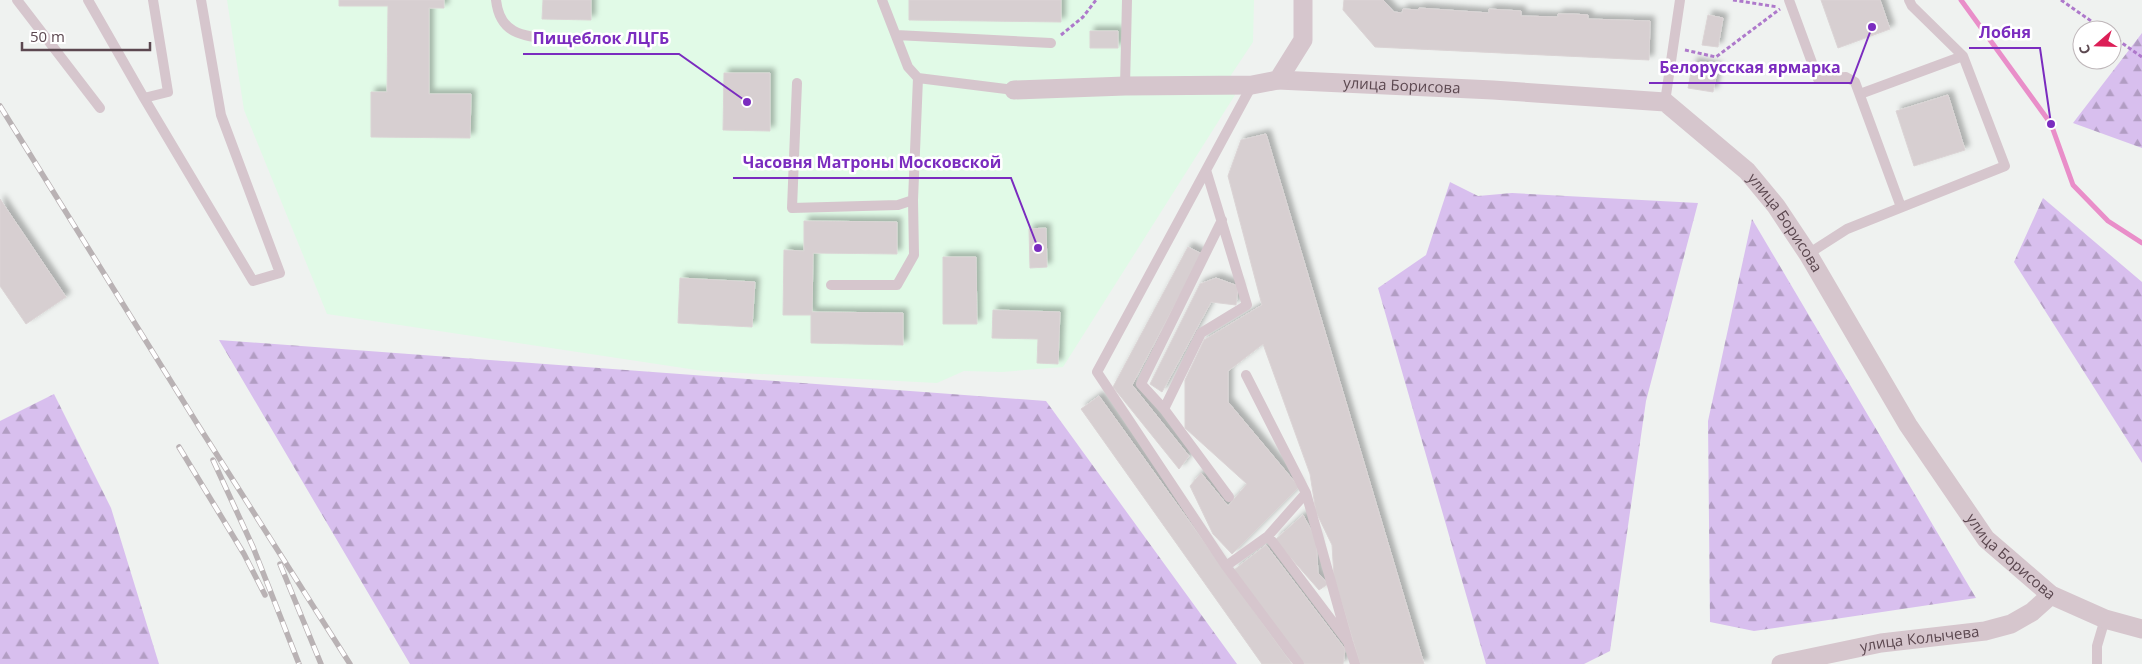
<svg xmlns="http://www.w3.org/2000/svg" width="2142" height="664" viewBox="0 0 2142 664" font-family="'Open Sans',sans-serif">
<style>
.medical{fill:#e1fae7}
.forest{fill:url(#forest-firs)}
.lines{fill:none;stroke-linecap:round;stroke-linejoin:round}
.stream{stroke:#e98ec9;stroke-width:5}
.building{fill:#d7cfd1;stroke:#dbd4d5;filter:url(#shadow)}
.path{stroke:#ae79cb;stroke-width:3;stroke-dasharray:4 2.5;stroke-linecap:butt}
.lane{stroke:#d6c6cd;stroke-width:10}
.street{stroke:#d6c6cd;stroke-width:19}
.rail-casing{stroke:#b9b2b4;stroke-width:5.5}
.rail{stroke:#fff;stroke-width:4;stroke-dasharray:11;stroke-linecap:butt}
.labels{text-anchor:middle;stroke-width:5;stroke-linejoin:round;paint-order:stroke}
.street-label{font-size:15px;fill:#5c4850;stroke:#fff}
.leader{fill:none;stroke:#7b2cbf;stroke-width:2}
.callout-dot{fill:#7b2cbf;stroke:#fff;stroke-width:2}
.callout-label{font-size:16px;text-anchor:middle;font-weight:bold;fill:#7b2cbf;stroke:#fff;stroke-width:5;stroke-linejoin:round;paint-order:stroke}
</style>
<defs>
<pattern id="forest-firs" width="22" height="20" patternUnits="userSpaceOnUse" patternTransform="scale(1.25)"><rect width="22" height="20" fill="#d8bfee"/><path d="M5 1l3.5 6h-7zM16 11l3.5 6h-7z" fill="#b29dc3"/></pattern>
<filter id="shadow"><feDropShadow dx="4.5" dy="-4.5" stdDeviation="2.5" flood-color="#0004"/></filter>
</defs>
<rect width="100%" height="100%" fill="#eff2f0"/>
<!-- medical -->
<path class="medical" d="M 227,0 L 1254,0 L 1253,42 L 1231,75 L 1235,95 L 1063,367 L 1002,372 L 964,371 L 937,383 L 703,371 L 327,314 L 244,110 Z"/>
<!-- forest -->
<path class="forest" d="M 2142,33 L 2142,148 L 2073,123 Z
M 1450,182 L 1478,196 L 1512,193 L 1698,203 L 1646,401 L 1610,651 L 1584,664 L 1486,664 L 1378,288 L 1426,255 Z
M 2043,198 L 2142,282 L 2142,463 L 2014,262 Z
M 1752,219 L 1976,598 L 1754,631 L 1710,622 L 1708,421 Z
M 219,340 L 1046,401 L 1237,664 L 410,664 Z
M 54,394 L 111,508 L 159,664 L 0,664 L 0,421 Z"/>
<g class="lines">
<!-- stream -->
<path class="stream" d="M 1961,0 L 2051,124 L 2073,185 L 2108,221 L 2142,243"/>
</g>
<!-- building -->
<path class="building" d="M 339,0 L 444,0 L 444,8 L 429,8 L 429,94 L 471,94 L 470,138 L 371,137 L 371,92 L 387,92 L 388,6 L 339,6 Z
M 543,0 L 591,0 L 591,20 L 542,19 Z
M 909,0 L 1061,0 L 1061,22 L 909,20 Z
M 1344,0 L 1383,0 L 1394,12 L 1402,13 L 1403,9 L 1419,10 L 1419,8 L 1489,13 L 1489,9 L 1521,11 L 1521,16 L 1558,17 L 1558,14 L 1573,14 L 1588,15 L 1588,19 L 1650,21 L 1649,60 L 1375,47 L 1343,10 Z
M 1821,0 L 1880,0 L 1890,29 L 1838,48 Z
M 1708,15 L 1723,18 L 1718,47 L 1702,45 Z
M 1090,31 L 1118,31 L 1118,48 L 1090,48 Z
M 1693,62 L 1718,67 L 1713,92 L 1688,88 Z
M 724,73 L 770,73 L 770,131 L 723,130 Z
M 1948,95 L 1965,150 L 1914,166 L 1896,111 Z
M 1266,134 L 1424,664 L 1360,664 L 1334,577 L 1332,545 L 1316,512 L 1310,474 L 1263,344 L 1228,371 L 1228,402 L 1299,487 L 1232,554 L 1213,534 L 1190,486 L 1201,473 L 1228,506 L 1247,484 L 1185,428 L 1185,380 L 1204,340 L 1262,305 L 1228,176 L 1241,140 Z
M 0,199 L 66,297 L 26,324 L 0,286 Z
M 804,221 L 897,222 L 897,254 L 813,253 L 812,312 L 903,313 L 903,345 L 811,343 L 811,315 L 783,315 L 784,250 L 804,251 Z
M 1046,228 L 1047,267 L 1030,268 L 1029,229 Z
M 1188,247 L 1202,254 L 1132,385 L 1189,456 L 1179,469 L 1113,387 Z
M 943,257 L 976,257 L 977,324 L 943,324 Z
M 680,278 L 755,282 L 752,327 L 678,323 Z
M 1216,278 L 1238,286 L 1236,305 L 1211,302 L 1162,392 L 1150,384 L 1200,284 Z
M 993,310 L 1060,312 L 1058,364 L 1037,363 L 1038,339 L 992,338 Z
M 1099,396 L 1292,664 L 1262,664 L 1081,409 Z
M 1303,515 L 1316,539 L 1318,573 L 1328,584 L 1319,590 L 1275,540 Z
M 1266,545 L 1345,649 L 1343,664 L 1304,664 L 1234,570 Z"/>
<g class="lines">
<!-- path -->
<path class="path" d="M 1733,0 L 1778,7
M 2061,0 L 2104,30
M 1061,35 L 1083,17 L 1096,0
M 2112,36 L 2142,57
M 1685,50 L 1716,57 L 1780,9"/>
<!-- lane -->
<path class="lane" d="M 17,0 L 100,108
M 88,0 L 144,98 L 168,92 L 153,0
M 496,0 C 500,35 523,36 553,39
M 882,0 L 908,67 L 918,78 L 1014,90
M 1789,0 L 1818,79 L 1846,77 L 1855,82 L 1901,207
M 896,35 L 1051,43
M 797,83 L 792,208 L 898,205 L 913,200
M 1252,85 L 1097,372 L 1226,566 L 1299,664
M 1125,86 L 1127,0
M 1860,94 L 1963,56
M 144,98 L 253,281 L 280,273 L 221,115 L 201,0
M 1665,102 L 1680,0
M 1206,170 L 1247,305 L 1201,333 L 1164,409 L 1229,497
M 1808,254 L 1847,229 L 2005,166 L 1963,56 L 1912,6 L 1909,0
M 831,285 L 897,285 L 914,255 L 913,200 L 918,78
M 1246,375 L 1306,493
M 1164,409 L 1141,384 L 1222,220
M 1268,536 L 1306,493 L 1348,642
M 1226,566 L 1268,536 L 1348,642 L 1355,664
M 2097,664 L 2097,646 L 2105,619"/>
<!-- street -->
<g class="street">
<path id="s1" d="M 1278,80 L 1493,90 L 1665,102 L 1747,171 L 1776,206 L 1808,254 L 1908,425 L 1986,539 L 2051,595 L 2105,619 L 2142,629"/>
<path d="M 1014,90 L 1125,86 L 1252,85 L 1278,80 L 1303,40 L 1303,0"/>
<path id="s2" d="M 1781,664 L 1881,643 L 1985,631 L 2011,624 L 2032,612 L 2051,595"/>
</g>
<!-- rail casing -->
<g class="rail-casing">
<path id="rail" d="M 0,106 L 198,425 L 350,664
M 179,447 L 244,554 L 265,595
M 213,460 L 253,547 L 299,664
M 280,564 L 321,664"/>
</g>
<!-- rail -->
<use href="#rail" class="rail"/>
</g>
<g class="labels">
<!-- street labels -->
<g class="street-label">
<text dy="5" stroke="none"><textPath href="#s1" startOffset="124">улица Борисова</textPath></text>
<text dy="5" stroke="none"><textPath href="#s1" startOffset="559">улица Борисова</textPath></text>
<text dy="5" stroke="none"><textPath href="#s1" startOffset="964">улица Борисова</textPath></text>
<text dy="5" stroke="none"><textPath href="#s2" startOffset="141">улица Колычева</textPath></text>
</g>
</g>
<!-- callouts -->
<path class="leader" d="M2051 124L2040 48H1969M747 102L679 54H523M1872 27L1851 83H1649M1038 248L1011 178H733"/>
<g class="callout-dot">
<circle cx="2051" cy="124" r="5"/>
<circle cx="747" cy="102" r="5"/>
<circle cx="1872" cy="27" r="5"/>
<circle cx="1038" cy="248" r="5"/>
</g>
<g class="callout-label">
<text x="2005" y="38">Лобня</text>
<text x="601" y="44">Пищеблок ЛЦГБ</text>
<text x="1750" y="73">Белорусская ярмарка</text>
<text x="872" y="168">Часовня Матроны Московской</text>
</g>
<!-- north arrow -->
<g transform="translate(2097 45) rotate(250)"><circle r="24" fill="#ffffff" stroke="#beb6b9"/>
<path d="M0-4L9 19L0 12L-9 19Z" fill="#dc1f57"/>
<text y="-8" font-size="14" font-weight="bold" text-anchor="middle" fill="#5c4850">С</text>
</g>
<!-- scale -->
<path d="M22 42v8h128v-8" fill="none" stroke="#5c4850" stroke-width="2.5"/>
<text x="30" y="42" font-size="15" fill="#5c4850" stroke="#ffffff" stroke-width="4" paint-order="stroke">50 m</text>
</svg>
